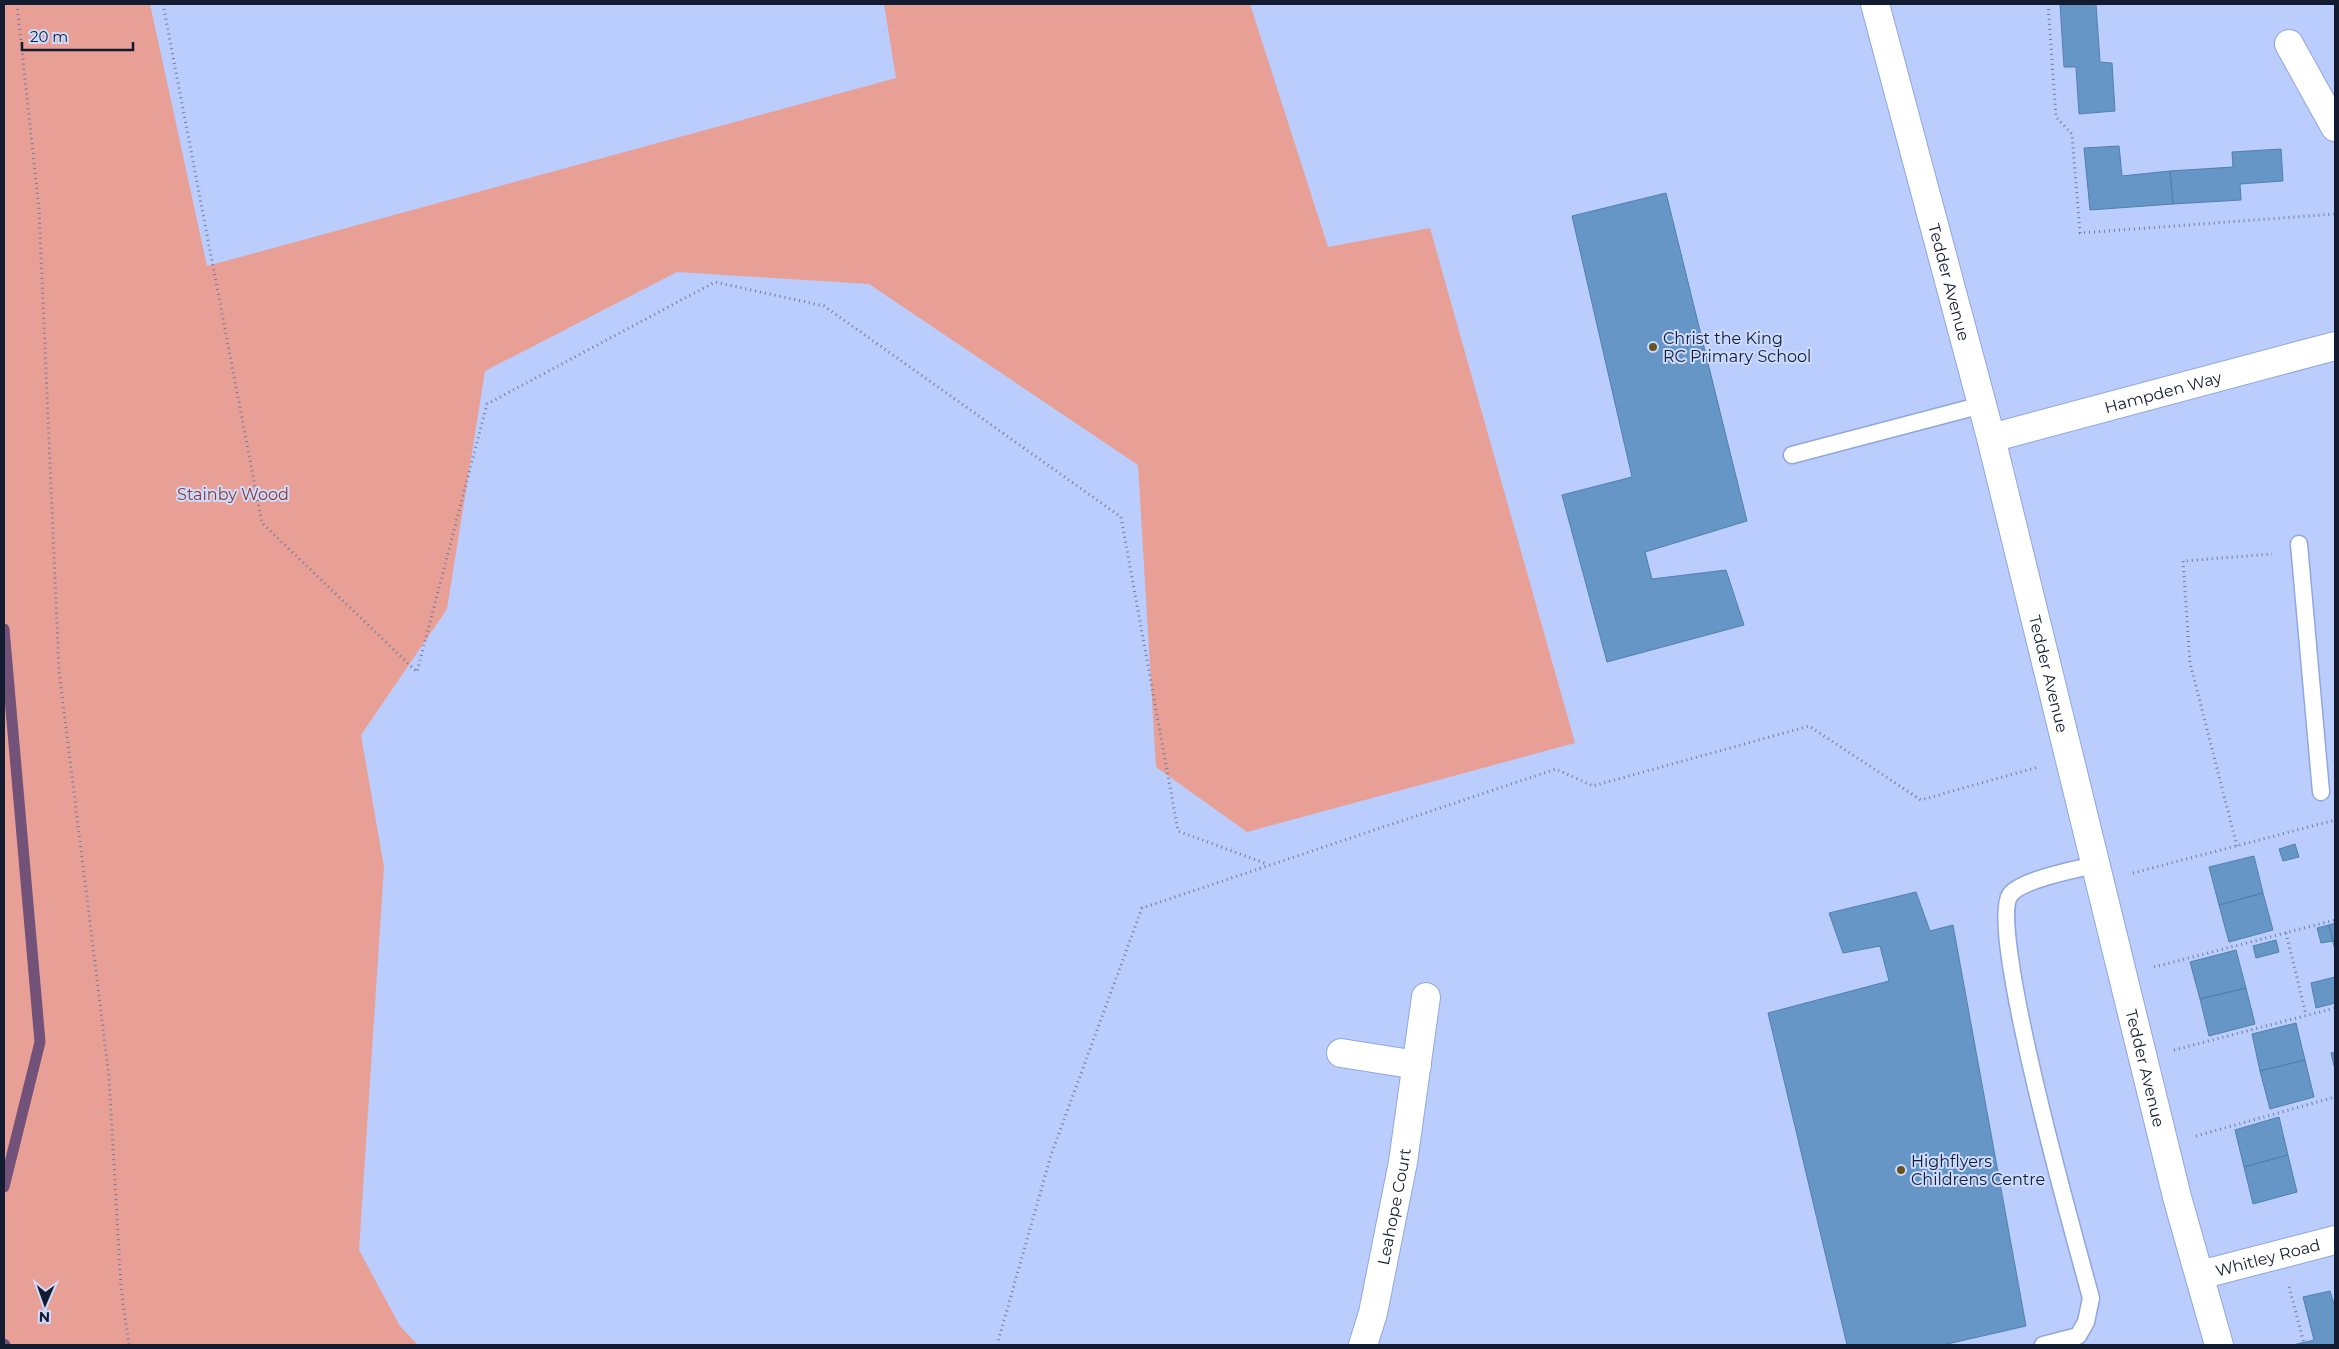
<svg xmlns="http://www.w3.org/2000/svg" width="2339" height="1349" viewBox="0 0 2339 1349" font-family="Montserrat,sans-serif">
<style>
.green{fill:#e8a096}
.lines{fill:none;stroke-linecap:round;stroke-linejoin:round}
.stream{stroke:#725279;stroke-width:11}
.building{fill:#6596c5;stroke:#5180ac}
.lane-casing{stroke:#90a6de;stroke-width:19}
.street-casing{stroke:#90a6de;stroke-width:30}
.path{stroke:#6e7b9e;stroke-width:3;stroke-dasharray:1 4;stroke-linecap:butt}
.lane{stroke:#fff;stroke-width:16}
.street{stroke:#fff;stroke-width:28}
.poi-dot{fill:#665321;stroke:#ccdbfe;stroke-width:2}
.labels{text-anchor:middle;stroke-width:4;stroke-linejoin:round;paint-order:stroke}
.street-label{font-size:16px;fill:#131b30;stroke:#ccdbfe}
.poi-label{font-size:16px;fill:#131b30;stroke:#ccdbfe;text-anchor:start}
.park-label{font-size:16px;fill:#8d3830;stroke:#ccdbfe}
</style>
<rect width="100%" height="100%" fill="#bbcdfc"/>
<!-- green -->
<path class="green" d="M 4,4 L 150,4 L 207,266 L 896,78 L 884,4 L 1250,4 L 1328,247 L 1430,228 L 1575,743 L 1247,832 L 1156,767 L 1138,465 L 869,284 L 677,272 L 485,371 L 447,609 L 361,735 L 384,867 L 359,1250 L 400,1326 L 418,1345 L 4,1345 Z"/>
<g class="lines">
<!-- stream -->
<path class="stream" d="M 4,629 L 40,1042 L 4,1187
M 4,1344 L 5,1345"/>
</g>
<!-- building -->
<path class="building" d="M 2060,4 L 2096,4 L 2100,62 L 2112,63 L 2115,111 L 2079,114 L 2076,67 L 2064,67 Z
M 2119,146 L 2122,176 L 2170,171 L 2173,204 L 2090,210 L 2084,148 Z
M 2281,149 L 2283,181 L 2240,184 L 2241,200 L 2173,204 L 2170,171 L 2233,167 L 2232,152 Z
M 1666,193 L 1747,521 L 1645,552 L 1652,579 L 1726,570 L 1744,625 L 1607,662 L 1562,495 L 1632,477 L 1572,216 Z
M 2295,844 L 2299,857 L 2283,861 L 2279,849 Z
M 2254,856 L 2263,893 L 2219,905 L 2209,867 Z
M 1916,892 L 1930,931 L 1953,925 L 2026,1326 L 1943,1345 L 1847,1345 L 1768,1013 L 1889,981 L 1880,946 L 1843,953 L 1829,913 Z
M 2263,893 L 2273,930 L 2229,942 L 2219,905 Z
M 2335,923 L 2335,950 L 2329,925 Z
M 2329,925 L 2333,941 L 2321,943 L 2317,928 Z
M 2276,940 L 2279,952 L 2256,958 L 2253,946 Z
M 2236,950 L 2246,988 L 2200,999 L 2190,962 Z
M 2335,977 L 2335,1003 L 2316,1008 L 2311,983 Z
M 2246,988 L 2255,1024 L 2209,1036 L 2200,999 Z
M 2296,1023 L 2305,1060 L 2260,1071 L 2252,1034 Z
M 2335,1052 L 2335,1065 L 2334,1066 L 2331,1053 Z
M 2305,1060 L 2314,1097 L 2270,1109 L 2260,1071 Z
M 2279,1117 L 2288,1155 L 2244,1167 L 2235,1130 Z
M 2288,1155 L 2297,1192 L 2253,1204 L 2244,1167 Z
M 2330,1291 L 2335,1307 L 2335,1345 L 2293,1345 L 2314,1340 L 2303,1297 Z"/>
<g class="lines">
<!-- lane casing -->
<g class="lane-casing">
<path id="lane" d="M 1792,455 L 1982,405
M 2299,544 L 2321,792
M 2043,1345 L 2078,1336 L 2086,1322 L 2091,1298 C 2076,1243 1987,928 2010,895 C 2020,880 2077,869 2095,865"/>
</g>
<!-- street casing -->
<g class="street-casing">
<g id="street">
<path id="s1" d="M 1875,4 L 1991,438 L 2177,1197 L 2219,1345"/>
<path d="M 2289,44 L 2335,127"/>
<path id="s2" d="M 1991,438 L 2335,346"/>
<path d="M 1341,1053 L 1417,1065"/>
<path id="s3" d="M 2200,1275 L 2335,1240"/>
<path id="s4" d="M 1363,1345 L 1373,1313 L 1403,1162 L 1426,997"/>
</g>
</g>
<!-- path -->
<path class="path" d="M 17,4 L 39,209 L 59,671 L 109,1077 L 121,1288 L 129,1345
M 163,4 L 262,523 L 417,672 L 487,404 L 715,282 L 824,306 L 1121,517 L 1178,831 L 1267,864
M 2048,4 L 2056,117 L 2072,134 L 2080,233 L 2335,214
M 2237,846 L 2190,663 L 2183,561 L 2272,554
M 2133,873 L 2335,820
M 2286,933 L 2306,1015
M 2154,967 L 2335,920
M 2174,1050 L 2335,1008
M 2196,1136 L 2335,1097
M 2289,1287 L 2304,1343
M 997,1345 L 1051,1155 L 1142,908 L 1556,769 L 1593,786 L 1809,726 L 1921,800 L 2038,767"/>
<!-- lane -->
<use href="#lane" class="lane"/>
<!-- street -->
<use href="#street" class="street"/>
</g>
<!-- markers -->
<g class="poi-dot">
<circle cx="1653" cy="347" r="5"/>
<circle cx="1901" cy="1170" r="5"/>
</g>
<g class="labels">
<!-- street labels -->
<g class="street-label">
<text dy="6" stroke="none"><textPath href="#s1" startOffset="288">Tedder Avenue</textPath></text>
<text dy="6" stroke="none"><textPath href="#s2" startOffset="178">Hampden Way</textPath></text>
<text dy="6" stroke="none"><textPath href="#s1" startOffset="692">Tedder Avenue</textPath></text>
<text dy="6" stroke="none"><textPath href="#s1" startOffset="1098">Tedder Avenue</textPath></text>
<text dy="6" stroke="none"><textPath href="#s4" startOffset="142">Leahope Court</textPath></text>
<text dy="6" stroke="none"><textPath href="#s3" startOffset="70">Whitley Road</textPath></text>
</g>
<!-- poi labels -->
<g class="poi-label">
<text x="1663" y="344">Christ the King<tspan x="1663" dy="18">RC Primary School</tspan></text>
<text x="1911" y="1167">Highflyers<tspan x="1911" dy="18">Childrens Centre</tspan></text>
</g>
<!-- park labels -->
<g class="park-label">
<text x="233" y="500">Stainby Wood</text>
</g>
</g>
<!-- border -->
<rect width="2339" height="1349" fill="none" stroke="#131b30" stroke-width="10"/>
<!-- north arrow -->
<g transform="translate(45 1304) rotate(182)" stroke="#ccdbfe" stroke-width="4" paint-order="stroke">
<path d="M0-4L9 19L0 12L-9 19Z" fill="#131b30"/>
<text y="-8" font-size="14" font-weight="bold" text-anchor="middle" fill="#131b30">N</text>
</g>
<!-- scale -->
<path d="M22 42v8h111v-8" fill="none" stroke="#131b30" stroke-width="2.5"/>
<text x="30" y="42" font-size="15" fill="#131b30" stroke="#ccdbfe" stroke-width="4" paint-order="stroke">20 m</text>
</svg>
